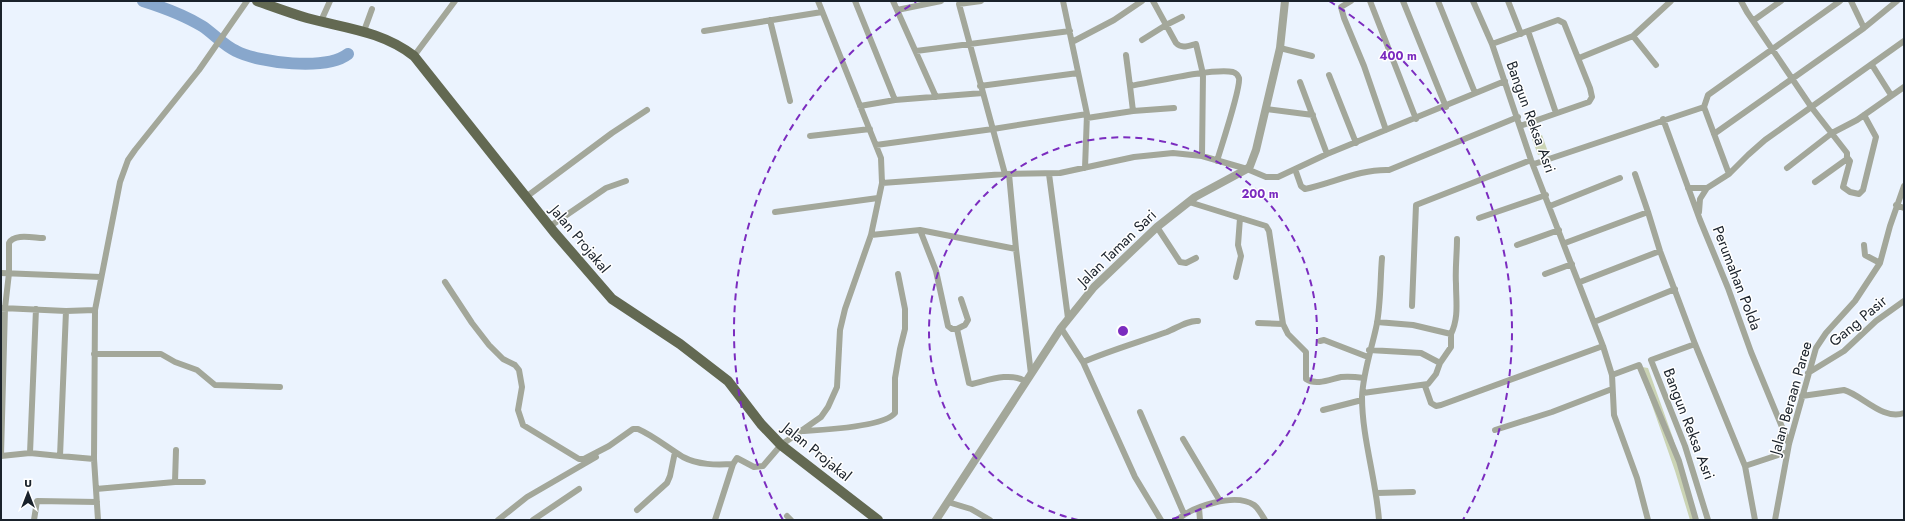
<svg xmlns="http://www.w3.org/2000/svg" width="1905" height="521" viewBox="0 0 1905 521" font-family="Jost,sans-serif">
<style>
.green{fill:#cbd4b5}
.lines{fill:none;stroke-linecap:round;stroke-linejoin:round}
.river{stroke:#88a7cc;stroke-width:12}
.minor{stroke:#a3a79a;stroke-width:6}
.tertiary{stroke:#a3a79a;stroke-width:8}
.primary{stroke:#636952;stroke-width:10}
.ring{fill:none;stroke:#7b2cbf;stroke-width:2;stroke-dasharray:7 5}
.labels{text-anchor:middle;stroke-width:3;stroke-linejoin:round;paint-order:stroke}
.street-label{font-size:15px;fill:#1a222b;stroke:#fff}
.centre{fill:#7b2cbf;stroke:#fff;stroke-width:2}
.ring-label{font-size:12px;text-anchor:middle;font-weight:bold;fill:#7b2cbf;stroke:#fff;stroke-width:3;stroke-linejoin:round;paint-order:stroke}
</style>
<rect width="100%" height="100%" fill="#ebf3fe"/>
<!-- green -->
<path class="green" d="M 1542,135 L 1548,152 L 1538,155 L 1532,139 Z
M 1642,367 L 1648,368 L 1673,438 L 1697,520 L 1690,520 L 1675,471 L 1645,385 Z"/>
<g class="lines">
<!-- river -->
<path class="river" d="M 143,1 C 162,7 184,15 202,26 C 213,33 223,45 236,51 C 259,63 326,71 348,54"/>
<!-- minor -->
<path class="minor" d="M 855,1 L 895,100
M 893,1 L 936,97
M 981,1 L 959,4 L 1005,174
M 1063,1 L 1087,114 L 1085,168
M 1153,1 L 1176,43 C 1182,49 1188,46 1196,44 L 1203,74 L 1202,156
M 1351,1 L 1341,7 L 1344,18 L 1364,66 L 1386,130
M 1370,1 L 1416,119
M 1403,1 L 1446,107
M 1438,1 L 1475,93
M 1473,1 L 1492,44 L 1531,160 L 1603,346 L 1612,375 L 1614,415 L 1637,478 L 1648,520
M 1508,1 L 1521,34
M 1741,1 L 1747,12 L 1812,108 L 1847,153 L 1847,159 L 1815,182
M 1851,1 L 1864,28
M 897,10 L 941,1
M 770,20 L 790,101
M 1754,20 L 1781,1
M 321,21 L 330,1
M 364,31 L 372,9
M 704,31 L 822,12
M 1528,31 L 1556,113
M 1633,36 L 1671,1
M 1142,40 L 1166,25 L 1182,17
M 1072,42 L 1114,20 L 1142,1
M 1492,44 L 1558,20 L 1564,23 L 1590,88 L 1592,97 L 1589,102 L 1520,126
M 1280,48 L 1312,56
M 916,51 L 1070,31
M 1126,55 L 1130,86 C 1154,82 1212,68 1233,72 C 1236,73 1238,75 1239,78 C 1241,88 1221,147 1217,161
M 414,56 L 455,1
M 1579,58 L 1633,36 L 1656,65
M 1872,65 L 1891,95
M 1329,75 L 1356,143
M 1300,82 L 1327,154
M 980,86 L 1078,73
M 860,106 L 895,100 L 983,93
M 1266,109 L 1313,115
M 1133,111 L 1174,108
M 1087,118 L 1133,111 L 1130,86
M 1663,119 L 1700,220 L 1728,288 L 1751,352 L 1789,444
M 1714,134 L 1864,28 L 1897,1
M 810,136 L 870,129
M 876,145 L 993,129 L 1087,114
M 1847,157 L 1850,161 L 1843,187 L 1850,192 L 1859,194 L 1863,190 L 1876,137 L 1864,115
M 1534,164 L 1704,107
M 1787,168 L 1832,133 L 1857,120 L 1904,87
M 1295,169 L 1301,186 L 1305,189 C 1333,183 1360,169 1389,170 L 1518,117
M 1009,174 L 1016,249 L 1031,374
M 1049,174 L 1068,318
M 1635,174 L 1648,212
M 1729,174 L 1704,107 L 1708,95 L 1840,1
M 882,183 L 1005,174 L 1060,173 L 1134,157 L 1173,153 L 1202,156 L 1247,169 L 1266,177 L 1278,177 L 1327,154 L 1505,81
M 1688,188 L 1707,188
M 526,197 L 612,133 L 647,110
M 1189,202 L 1266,226 L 1269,231 L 1283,324 L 1288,334 L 1306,352 L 1306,379 C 1316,386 1331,379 1341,377 C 1349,376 1357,377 1364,378
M 1896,205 L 1904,208
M 1550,206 L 1620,178
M 775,212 L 878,198
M 1699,212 L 1700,199 L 1707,188 L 1729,174 L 1748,155 L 1765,140 L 1904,41
M 1479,218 L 1546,195
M 549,227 L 606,188 L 626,181
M 1157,227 L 1180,262 L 1186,263 L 1196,258
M 920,230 L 936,271 L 948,326 L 952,329 L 957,329 L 969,383 L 972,384 C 989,380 1010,372 1025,381
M 871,235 L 920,230 L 1016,249
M 1565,243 L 1648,212 L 1660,251 L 1695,344 L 1745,466 L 1755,520
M 1517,245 L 1559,230
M 1864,245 L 1865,255 L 1880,263
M 1,273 L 101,277
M 1545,274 L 1572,264
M 1236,277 L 1241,256 L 1238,245 L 1240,218
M 445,282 L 472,323 L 489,345 L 503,359 L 515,365 L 519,370 L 522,387 L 518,410 L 523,425 L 579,459 L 584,459 L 609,446 L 633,429 L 638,429 C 654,436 668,448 683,457 C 698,465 716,465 733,464
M 1580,282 L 1660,251
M 1412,306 L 1416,205 L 1531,160
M 2,308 L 66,311 L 95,310
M 1594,322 L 1675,289
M 1258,323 L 1283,324
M 1061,328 L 1083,362 L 1135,477 L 1161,520
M 957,329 L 965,325 L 968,320 L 961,299
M 1451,334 C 1459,317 1456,302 1456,284 C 1455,269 1457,254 1457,239
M 1320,341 L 1324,340 L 1368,357
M 1695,344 L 1651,360 L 1685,446 L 1708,520
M 1369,350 L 1421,353 L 1440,363
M 94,354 L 161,354 L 175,362 L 197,370 L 215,385 L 280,387
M 1083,362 C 1111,350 1139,342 1167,332 C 1177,328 1188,320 1198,321
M 1808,373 L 1844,351 L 1876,321 L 1904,301
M 1612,375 L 1639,365 L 1679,461 L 1696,520
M 1425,386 L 1431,403 L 1436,406 L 1441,405 L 1603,346
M 1363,393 L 1428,384 L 1436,374 L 1440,363 L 1451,347 L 1451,334 L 1413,325 L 1377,322
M 1802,396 L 1844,390 C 1862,395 1883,421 1904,413
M 1323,410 L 1362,400
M 1140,412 L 1184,514
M 1495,430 L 1552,412 L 1612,389
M 803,431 C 822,430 884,427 895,413 L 895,378 L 900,349 L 905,329 L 905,309 L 898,274
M 1183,439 L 1220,501
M 30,453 L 36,309
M 1,455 L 5,308 L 9,273 L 9,243 C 14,233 34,238 43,238
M 1,456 L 30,453 L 60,456 L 66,311
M 60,456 L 94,459
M 1745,466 L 1787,452
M 175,482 L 176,450
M 96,489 L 175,482 L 203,482
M 1377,493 L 1413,492
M 948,502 L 971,509 L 990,520
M 1199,508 L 1200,520
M 637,510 L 667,483 L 670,476 L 675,452
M 787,516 L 791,520
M 34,520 L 37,501 L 97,502
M 98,520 L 94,459 L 95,310 L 120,182 L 128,160 L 135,150 L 199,70 L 247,1
M 498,520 L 527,497 L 596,457
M 533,520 L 579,489
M 715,520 L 733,464 L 737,458 L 754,467 L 763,466 L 781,445 L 821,417 L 828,407 L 837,387 L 840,330 L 845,309 L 871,235 L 882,183 L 881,158 L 818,1
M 1177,520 C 1192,507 1235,492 1254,505 C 1258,508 1262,515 1265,520
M 1379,520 C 1376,479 1362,438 1362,397 C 1363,373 1371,351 1376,328 C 1381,306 1380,281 1382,258
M 1775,520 L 1789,444 L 1816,348 L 1826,333 L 1855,301 L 1880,263 L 1890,226 L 1904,186"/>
<!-- tertiary -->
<path class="tertiary" d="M 936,520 L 1061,328 L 1094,287 L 1157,227 L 1195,197 L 1247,169 L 1250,166 L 1256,150 L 1280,48 L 1285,1"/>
<!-- primary -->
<path class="primary" d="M 257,1 C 274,7 290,13 307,18 C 344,28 382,31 414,56 L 554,232 L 612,299 L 680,344 L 728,381 L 761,424 L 781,445 L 878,520"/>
</g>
<!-- distance rings -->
<g class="ring">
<path d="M1078 520A194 194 0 1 1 1168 520"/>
<path d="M783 520A389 389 0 0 1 917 1M1329 1A389 389 0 0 1 1463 520"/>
</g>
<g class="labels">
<!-- street labels -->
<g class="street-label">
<text transform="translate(1531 117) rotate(70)" y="5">Bangun Reksa Asri</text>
<text transform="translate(580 239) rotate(50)" y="5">Jalan Projakal</text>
<text transform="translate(1117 248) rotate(-44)" y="5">Jalan Taman Sari</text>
<text transform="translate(1737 278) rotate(69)" y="5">Perumahan Polda</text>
<text transform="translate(1858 321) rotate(-40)" y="5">Gang Pasir</text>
<text transform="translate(1791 398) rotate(-74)" y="5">Jalan Beraan Paree</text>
<text transform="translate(1689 424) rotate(69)" y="5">Bangun Reksa Asri</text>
<text transform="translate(817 452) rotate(39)" y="5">Jalan Projakal</text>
</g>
</g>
<circle cx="1123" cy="331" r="6" class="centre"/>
<g class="ring-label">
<text x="1398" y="60">400 m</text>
<text x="1260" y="198">200 m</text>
</g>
<!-- border -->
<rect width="1905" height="521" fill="none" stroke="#1a222b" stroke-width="4"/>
<!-- north arrow -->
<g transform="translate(28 493)" stroke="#ffffff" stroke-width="3" paint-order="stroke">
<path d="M0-3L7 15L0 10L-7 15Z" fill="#1a222b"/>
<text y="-6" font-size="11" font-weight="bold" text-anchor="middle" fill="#1a222b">U</text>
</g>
</svg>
